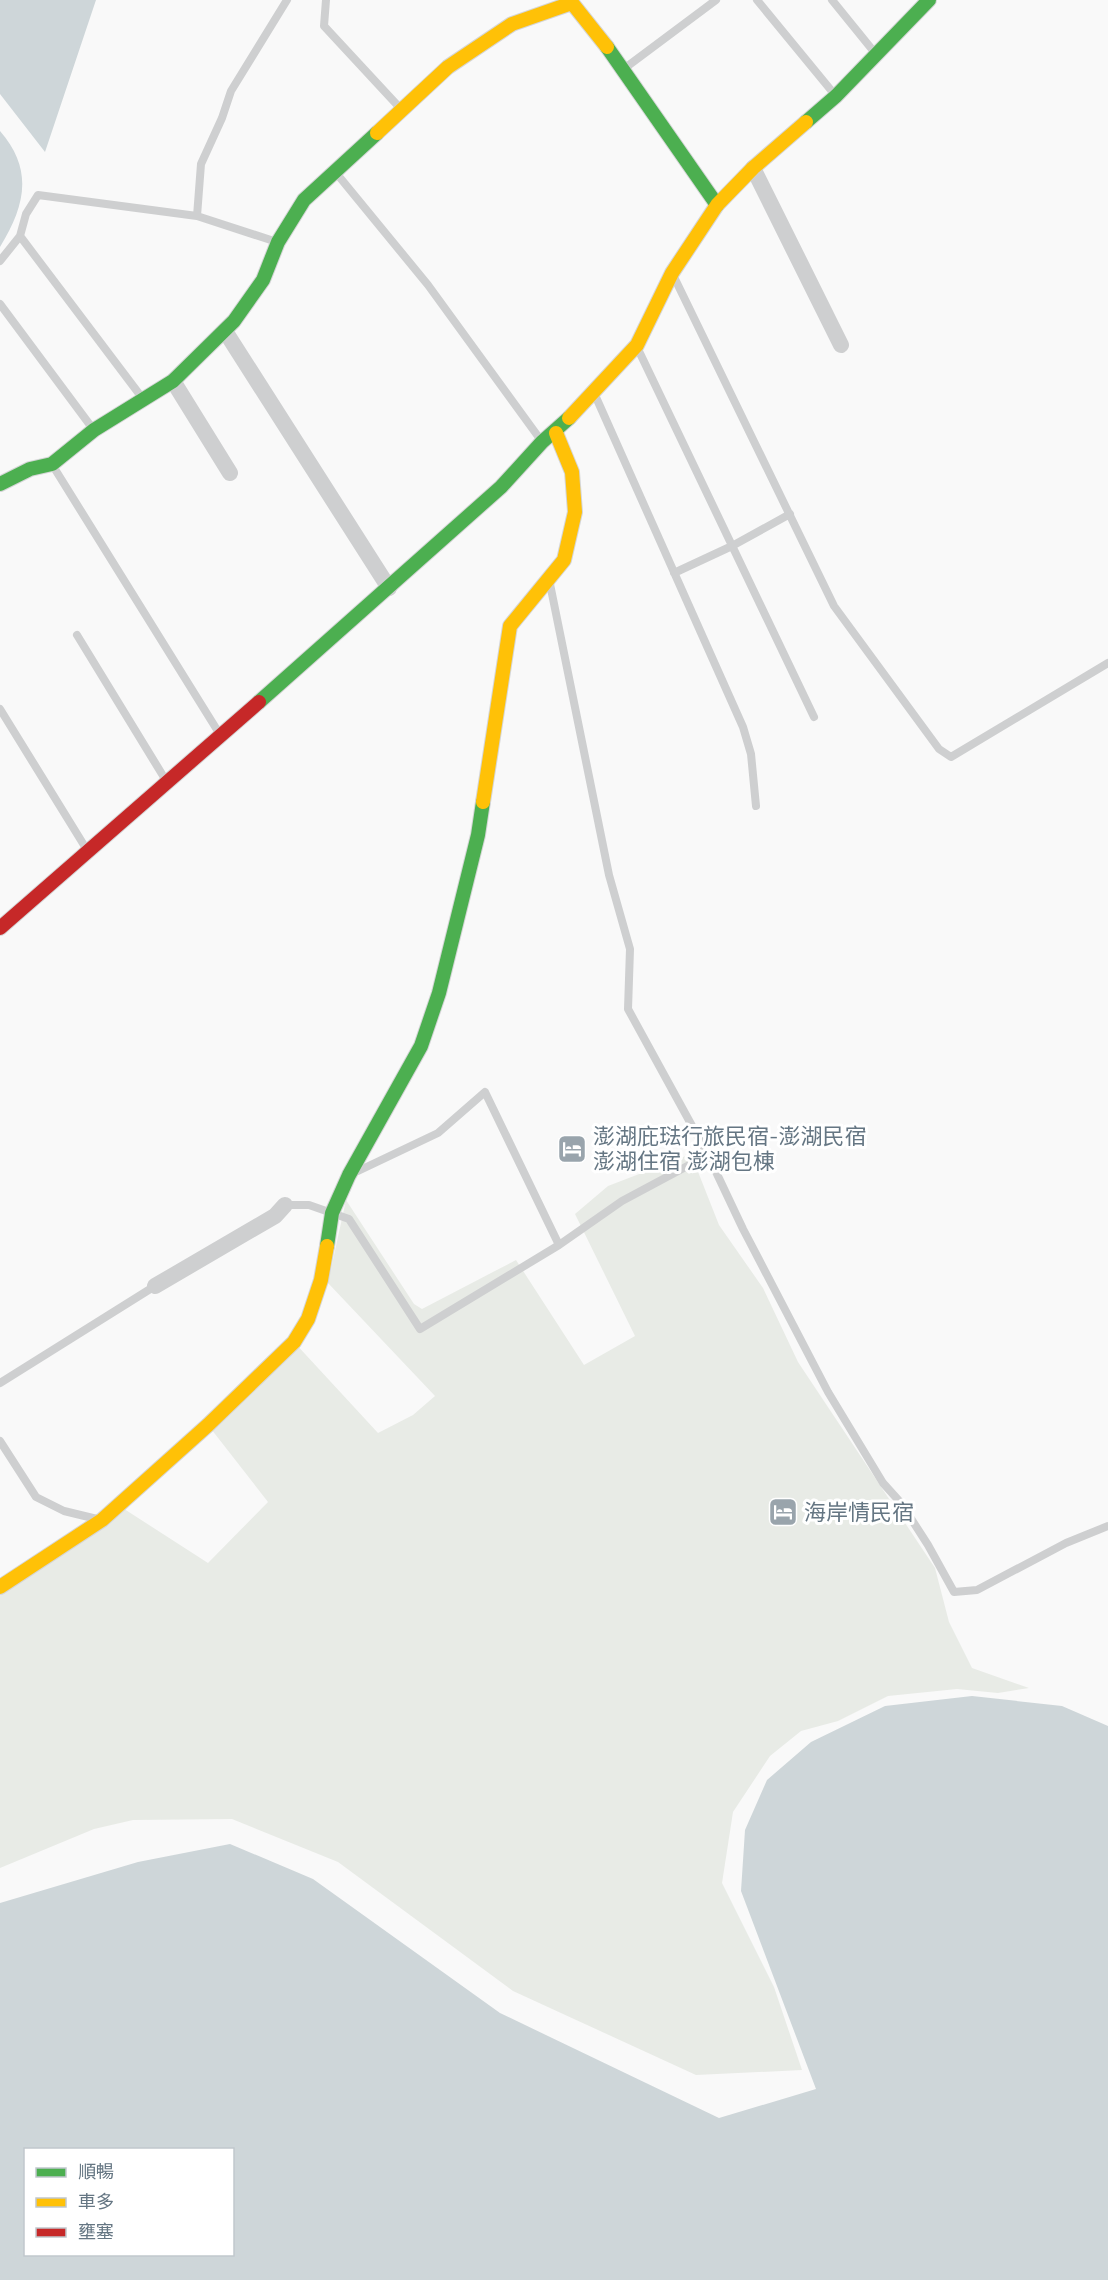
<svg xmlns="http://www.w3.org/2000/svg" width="1108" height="2280" viewBox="0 0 1108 2280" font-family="Mulish,'Noto Sans TC',sans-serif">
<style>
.green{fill:#e8ebe6}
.water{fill:#ced6d9;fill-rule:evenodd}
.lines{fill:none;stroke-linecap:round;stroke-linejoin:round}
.fast-casing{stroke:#d5d6d7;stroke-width:16}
.slow-casing{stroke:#d5d6d7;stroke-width:16}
.jam-casing{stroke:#d5d6d7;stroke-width:16}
.lane{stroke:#cecfd0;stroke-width:8}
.street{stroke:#cecfd0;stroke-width:16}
.fast{stroke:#4caf50;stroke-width:14}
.slow{stroke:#ffc107;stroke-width:14}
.jam{stroke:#c62828;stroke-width:14}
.labels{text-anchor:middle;stroke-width:6;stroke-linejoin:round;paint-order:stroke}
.poi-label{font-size:22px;fill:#657683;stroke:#fff;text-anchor:start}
</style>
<rect width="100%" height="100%" fill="#f9f9f9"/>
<!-- green -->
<path class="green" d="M 691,1154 L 719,1225 L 763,1288 L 798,1362 L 935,1568 L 949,1622 L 972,1668 L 1029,1688 L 998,1693 L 957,1689 L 888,1696 L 838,1721 L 801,1731 L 770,1756 L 733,1812 L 722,1883 L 774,1987 L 802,2070 L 696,2075 L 513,1991 L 338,1862 L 232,1819 L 133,1820 L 94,1829 L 0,1868 L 0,1584 L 118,1505 L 208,1563 L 268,1502 L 208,1425 L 294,1342 L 378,1433 L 413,1415 L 435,1396 L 328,1283 L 346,1200 L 414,1304 L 422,1309 L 516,1260 L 584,1365 L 635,1336 L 575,1214 L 608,1186 Z"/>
<!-- water -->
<path class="water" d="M 0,0 L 96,0 L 45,152 L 0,94 Z
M 0,131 C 34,170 25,206 0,247 Z
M 972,1696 L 1062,1706 L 1108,1726 L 1108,2280 L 0,2280 L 0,1903 L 138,1862 L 230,1844 L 313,1879 L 500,2013 L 719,2118 L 816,2089 L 741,1891 L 745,1830 L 767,1780 L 811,1742 L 885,1706 ZM 26,2150 L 232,2150 L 232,2254 L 26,2254 Z"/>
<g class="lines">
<!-- fast casing -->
<g class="fast-casing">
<path id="fast" d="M 607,47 L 717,205
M 806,122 L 836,96 L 929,0
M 0,484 L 30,469 L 52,464 L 94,430 L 173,381 L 234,321 L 263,280 L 278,242 L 304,200 L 377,133
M 259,702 L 501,487 L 542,442 L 569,418
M 327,1246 L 332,1213 L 349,1175 L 421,1046 L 439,993 L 478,835 L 483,802"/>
</g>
<!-- slow casing -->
<g class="slow-casing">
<path id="slow" d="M 377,133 L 448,67 L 512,24 L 572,3 L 607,47
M 569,418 L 637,345 L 672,273 L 717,205 L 753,168 L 806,122
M 483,802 L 510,626 L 564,560 L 575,512 L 572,472 L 556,433
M 0,1587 L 102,1520 L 208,1425 L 294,1342 L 308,1319 L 321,1280 L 327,1246"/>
</g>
<!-- jam casing -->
<g class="jam-casing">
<path id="jam" d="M 0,928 L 259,702"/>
</g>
<!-- lane -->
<path class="lane" d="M 326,0 L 324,26 L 400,108
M 757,0 L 835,95
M 832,0 L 875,53
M 625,68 L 716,0
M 337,174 L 428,285 L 540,439
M 197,216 L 201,164 L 222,118 L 231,91 L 287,0
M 20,236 L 143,399
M 0,261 L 20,236 L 26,214 L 38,195 L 197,216 L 277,242
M 675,279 L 834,606 L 939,749 L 951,757 L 1108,663
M 0,304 L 93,429
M 637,347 L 814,717
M 595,395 L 743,727 L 751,754 L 756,806
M 53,466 L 219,733
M 674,573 L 732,546 L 790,514
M 550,584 L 609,875 L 630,949 L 628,1009 L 708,1155 L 743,1229 L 828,1392 L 883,1483 L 901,1503 L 928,1545 L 954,1592 L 977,1590 L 1066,1543 L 1108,1526
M 77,635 L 165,779
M 0,709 L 87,850
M 358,1171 L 438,1133 L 485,1092 L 559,1245
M 285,1205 L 309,1205 L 349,1219 L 420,1329 L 559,1245 L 622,1201 L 708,1155
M 0,1383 L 155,1286
M 0,1441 L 36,1497 L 64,1511 L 97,1519"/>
<!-- street -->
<path class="street" d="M 753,168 L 841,345
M 225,331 L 389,588
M 173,381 L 230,473
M 155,1286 L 275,1216 L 285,1205"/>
<!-- fast -->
<use href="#fast" class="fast"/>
<!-- slow -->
<use href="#slow" class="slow"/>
<!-- jam -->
<use href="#jam" class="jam"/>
</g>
<!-- icons -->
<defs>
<g id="hotel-square" transform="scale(1.5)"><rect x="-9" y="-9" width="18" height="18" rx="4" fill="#99a4ac" stroke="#fff"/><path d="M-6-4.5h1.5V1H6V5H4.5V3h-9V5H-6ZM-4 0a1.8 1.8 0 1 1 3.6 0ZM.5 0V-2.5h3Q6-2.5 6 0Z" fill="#fff"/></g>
</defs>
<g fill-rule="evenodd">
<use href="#hotel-square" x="572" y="1149"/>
<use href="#hotel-square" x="783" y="1512"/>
</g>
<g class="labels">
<!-- poi labels -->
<g class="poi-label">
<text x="593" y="1144">澎湖庇琺行旅民宿-澎湖民宿<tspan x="593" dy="25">澎湖住宿 澎湖包棟</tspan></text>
<text x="804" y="1520">海岸情民宿</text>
</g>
</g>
<!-- legend -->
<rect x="24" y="2148" width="210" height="108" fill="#ffffff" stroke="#c1c8cd" stroke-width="1.5"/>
<rect x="36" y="2168" width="30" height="9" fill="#4caf50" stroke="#c1c8cd" stroke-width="1.5"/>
<text x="78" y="2178" font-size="18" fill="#657683">順暢</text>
<rect x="36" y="2198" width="30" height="9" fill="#ffc107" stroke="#c1c8cd" stroke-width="1.5"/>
<text x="78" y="2208" font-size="18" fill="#657683">車多</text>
<rect x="36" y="2228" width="30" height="9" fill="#c62828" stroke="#c1c8cd" stroke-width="1.5"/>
<text x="78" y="2238" font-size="18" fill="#657683">壅塞</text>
</svg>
